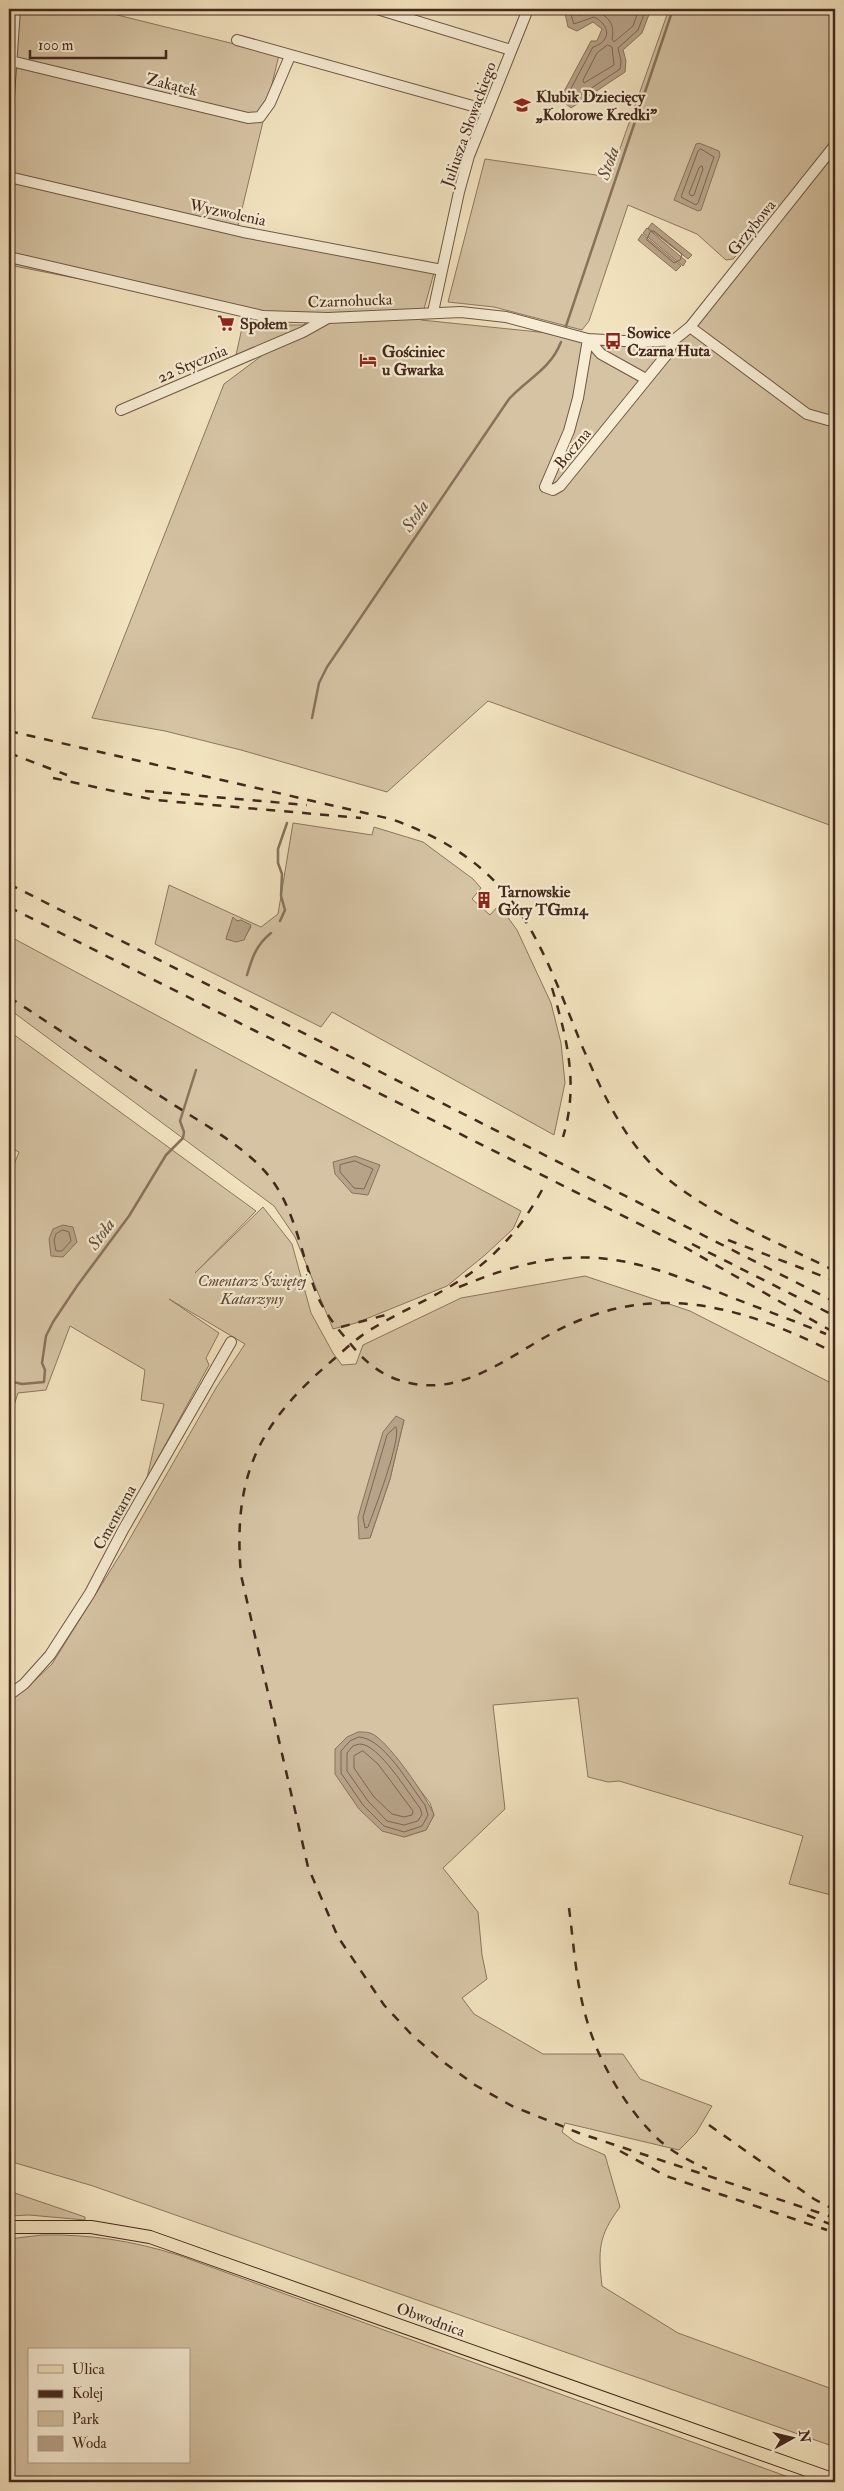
<svg xmlns="http://www.w3.org/2000/svg" width="844" height="2491" viewBox="0 0 844 2491" font-family="'IM FELL Double Pica',serif">
<style>
.green{fill:#d5c3a3;stroke:#8d7660;fill-rule:evenodd}
.water{fill:#b7a388;stroke:#89725d}
.lines{fill:none;stroke-linecap:round;stroke-linejoin:round}
.shore{stroke:#7e6652;stroke-width:1}
.stream{stroke:#89725d;stroke-width:2.5}
.minor-casing{stroke:#705746;stroke-width:12}
.major-casing{stroke:#45281d;stroke-width:14}
.minor{stroke:#f7edd5;stroke-width:10}
.major{stroke:#f2e3bf;stroke-width:12}
.rail{stroke:#45281d;stroke-width:2.5;stroke-dasharray:9 9;stroke-linecap:butt}
.labels{text-anchor:middle;stroke-width:4.5;stroke-linejoin:round;paint-order:stroke}
.street-label{font-size:16px;fill:#45281d;stroke:#f7edd5}
.poi-label{font-size:16px;font-weight:bold;fill:#45281d;stroke:#f7edd5;text-anchor:start}
.park-label{font-size:16px;font-style:italic;fill:#624738;stroke:#f7edd5}
.water-label{font-size:18px;font-style:italic;fill:#674d3d;stroke:#f7edd5}
</style>
<rect width="100%" height="100%" fill="#f2e3bf"/>
<filter id="stains"><feTurbulence type="fractalNoise" baseFrequency=".004" numOctaves="4"/><feColorMatrix values="0 0 0 0 .2 0 0 0 0 .09 0 0 0 0 .02 0 0 0 .5 -.17"/></filter>
<radialGradient id="worn" r=".72"><stop offset=".6" stop-color="#630" stop-opacity="0"/><stop offset="1" stop-color="#630" stop-opacity=".3"/></radialGradient>
<!-- green -->
<path class="green" d="M 9,9 L 93,9 L 279,55 L 236,234 L 435,269 L 421,320 L 676,346 L 835,148 L 835,827 L 488,701 L 387,792 L 241,750 L 165,731 L 92,718 L 224,384 L 292,333 L 236,355 L 244,319 L 282,325 L 303,325 L 314,316 L 267,322 L 131,289 L 9,265 Z
M 669,9 L 835,9 L 835,139 L 783,206 L 733,259 L 726,260 L 697,234 L 628,205 L 589,321 L 582,330 L 494,307 L 448,302 L 485,159 L 610,177 Z
M 293,823 L 372,835 L 374,827 L 423,842 L 473,879 L 481,888 L 472,899 L 490,915 L 499,905 L 517,930 L 551,1003 L 561,1043 L 565,1083 L 554,1135 L 332,1012 L 321,1027 L 155,944 L 169,885 L 261,927 L 278,914 ZM 236,920 L 249,924 L 251,927 L 245,937 L 226,939 L 229,929 Z
M 9,936 L 521,1211 L 513,1229 L 485,1255 L 447,1286 L 356,1323 L 333,1329 L 295,1237 L 274,1206 L 9,1009 Z
M 9,1031 L 256,1211 L 195,1273 L 263,1207 L 292,1244 L 311,1313 L 333,1353 L 342,1365 L 356,1364 L 363,1345 L 461,1298 L 585,1276 L 690,1311 L 835,1385 L 835,1896 L 789,1884 L 803,1836 L 619,1781 L 608,1782 L 588,1777 L 578,1698 L 493,1705 L 505,1809 L 443,1868 L 478,1912 L 482,1955 L 487,1979 L 462,1998 L 474,2014 L 543,2054 L 623,2054 L 640,2079 L 712,2106 L 696,2133 L 679,2150 L 565,2123 L 562,2132 L 575,2142 L 605,2155 L 620,2207 C 598,2236 598,2251 602,2286 L 678,2333 L 835,2390 L 835,2447 L 93,2186 L 9,2161 L 9,1700 L 30,1685 L 52,1664 L 125,1547 L 216,1388 L 245,1344 L 169,1299 L 219,1333 L 206,1358 L 209,1365 L 147,1478 L 164,1404 L 141,1400 L 145,1370 L 70,1326 L 46,1390 L 18,1393 L 9,1421 L 9,1177 L 19,1152 L 9,1147 ZM 404,1420 L 390,1479 L 370,1538 ZM 413,1781 L 430,1803 L 434,1815 L 426,1830 L 404,1837 Z
M 9,2191 L 85,2217 L 85,2220 L 29,2215 L 9,2216 Z
M 42,2235 C 90,2234 133,2241 178,2255 L 802,2482 L 9,2482 L 9,2239 ZM 29,2350 L 189,2350 L 189,2462 L 29,2462 Z"/>
<!-- water -->
<path class="water" d="M 564,9 L 651,9 L 642,33 L 623,50 L 626,61 L 625,72 L 571,108 L 560,99 L 591,41 L 597,41 L 602,29 L 593,22 L 577,31 L 568,27 Z
M 699,143 L 719,151 L 720,155 L 701,210 L 698,211 L 674,200 L 696,144 Z
M 652,223 L 692,255 L 688,259 L 648,228 Z
M 647,228 L 686,261 L 683,266 L 643,233 Z
M 642,234 L 681,266 L 676,271 L 638,240 Z
M 233,917 L 237,921 L 241,920 L 251,925 L 244,940 L 236,942 L 226,939 Z
M 355,1156 L 380,1165 L 368,1195 L 352,1193 L 335,1174 L 333,1162 Z
M 63,1225 L 73,1227 L 77,1242 L 63,1257 L 51,1256 L 49,1239 L 53,1229 Z
M 396,1416 L 404,1420 L 390,1479 L 370,1538 L 359,1539 L 358,1517 L 383,1432 Z
M 358,1732 C 362,1732 367,1732 370,1733 C 386,1737 428,1799 434,1815 L 426,1830 L 404,1837 L 382,1831 L 359,1809 L 335,1774 L 335,1749 L 347,1737 Z"/>
<g class="lines">
<!-- shore -->
<path class="shore" d="M 569,9 L 574,24 L 594,17 C 610,25 612,41 593,47 L 567,96 L 572,101 L 620,69 L 621,61 L 618,48 L 638,30 L 646,9
M 575,9 L 579,15 L 595,11 C 609,16 615,25 612,39 L 614,42 L 633,26 L 639,9
M 608,45 L 612,47 L 614,65 L 584,83 L 583,80 L 597,53 Z
M 701,149 L 714,157 L 698,203 L 696,205 L 681,197 L 698,151 Z
M 702,166 L 703,169 L 694,195 L 691,196 L 689,193 L 699,168 Z
M 651,231 L 654,231 L 682,254 L 680,260 L 674,263 L 647,240 Z
M 355,1161 L 373,1169 L 364,1189 L 354,1188 L 340,1172 L 340,1165 Z
M 63,1230 L 69,1232 L 71,1241 L 62,1251 L 56,1251 L 54,1240 L 56,1234 Z
M 396,1427 C 402,1438 374,1511 368,1527 L 365,1528 L 363,1517 L 387,1435 Z
M 359,1737 C 384,1738 410,1786 425,1805 L 428,1815 L 422,1826 L 404,1832 L 384,1826 L 363,1805 L 341,1773 L 341,1751 L 350,1741 Z
M 360,1744 C 379,1744 408,1793 420,1808 L 422,1814 L 418,1821 L 404,1825 L 387,1821 L 368,1801 L 347,1771 L 347,1753 L 353,1746 Z
M 363,1751 L 378,1764 L 413,1811 L 412,1815 L 404,1817 L 392,1814 L 374,1797 L 354,1768 L 354,1756 Z"/>
<!-- stream -->
<path class="stream" d="M 566,326 L 673,9
M 312,718 L 319,683 L 327,667 L 509,399 C 528,378 550,370 561,342
M 280,921 L 285,910 L 281,896 L 282,874 L 278,863 L 278,849 L 287,823
M 247,975 C 252,958 256,945 271,933
M 9,1381 L 22,1384 L 44,1382 L 45,1370 L 42,1363 L 46,1336 L 53,1322 L 77,1286 L 129,1216 L 166,1155 L 183,1138 L 184,1132 L 180,1121 L 196,1070"/>
<!-- minor casing -->
<g class="minor-casing">
<path id="minor" d="M 377,9 L 511,50
M 237,40 L 487,110
M 11,61 L 248,118 L 260,117 L 270,103 L 290,56
M 9,96 L 15,9
M 9,177 L 243,232 L 442,270
M 9,257 L 263,316 L 328,318 L 461,312 L 506,317 L 588,339 L 642,342 L 674,340 L 690,327 L 835,145
M 433,312 L 459,192 L 469,156 L 528,9
M 690,327 L 807,414 L 828,420 L 835,419
M 588,339 L 578,398 L 569,431 L 545,487 L 553,490 L 560,486 L 668,353 L 674,340
M 588,339 L 601,354 L 646,379
M 121,410 L 303,332 L 328,318
M 9,1695 L 24,1684 L 50,1655 L 90,1593 L 123,1530 L 231,1342"/>
</g>
<!-- major casing -->
<g class="major-casing">
<path id="major" d="M 9,2227 L 91,2227 L 150,2237 L 835,2480"/>
</g>
<!-- minor -->
<use href="#minor" class="minor"/>
<!-- major -->
<use href="#major" class="major"/>
<!-- rail -->
<path class="rail" d="M 9,731 L 391,819 C 515,863 537,934 582,1046 C 598,1082 613,1117 638,1149 C 682,1205 772,1239 835,1271
M 9,753 L 67,775
M 53,778 L 155,800 L 361,818
M 145,791 L 307,805
M 9,884 L 835,1302
M 9,907 L 679,1244 L 835,1333
M 552,988 C 567,1038 579,1085 563,1137
M 9,997 C 61,1031 113,1066 165,1099 C 199,1122 248,1147 272,1180 C 296,1213 302,1258 317,1295 C 325,1313 336,1327 349,1342 C 363,1360 380,1375 402,1381 C 467,1401 517,1347 573,1323 C 665,1282 750,1310 835,1353
M 542,1190 C 522,1227 495,1258 459,1281 C 431,1299 399,1312 370,1330 C 354,1340 340,1354 326,1366 C 255,1428 233,1481 241,1575 L 308,1867 L 338,1937 L 384,2005 L 412,2035 L 442,2061 L 475,2085 L 512,2106 L 579,2133 L 835,2218
M 728,1240 L 835,1281
M 692,1244 L 835,1316
M 459,1287 C 573,1240 623,1253 733,1298 C 764,1310 795,1321 826,1334
M 341,1327 L 389,1314
M 569,1908 C 574,1946 576,1986 588,2024 C 600,2064 626,2108 656,2137 C 670,2151 689,2161 707,2169
M 709,2125 L 814,2199 L 835,2210
M 620,2151 L 666,2176 L 827,2230
M 807,2215 L 835,2226"/>
</g>
<!-- icons -->
<defs>
<g id="school-bare" transform="scale(1.35)"><path d="M0-5L7-2L0 1L-7-2ZM-4 1L0 2.5L4 1V4Q0 6-4 4Z" fill="#8f2418" stroke="#f7edd5" stroke-width="2.5" paint-order="stroke"/></g>
<g id="supermarket-bare" transform="scale(1.35)"><path d="M-6-5.5h2.5l.6 2H6L4.5 2H-2.5L-4.4-4H-6ZM-1.5 3.2a1.3 1.3 0 1 0 .1 0ZM3 3.2a1.3 1.3 0 1 0 .1 0Z" fill="#8f2418" stroke="#f7edd5" stroke-width="2.5" paint-order="stroke"/></g>
<g id="bus-bare" transform="scale(1.35)"><path d="M-5-6H5V4H4V6H2V4H-2V6H-4V4H-5ZM-3.5-4V0h7V-4ZM-3.5 1.2v1.5H-2V1.2ZM2 1.2v1.5H3.5V1.2Z" fill="#8f2418" stroke="#f7edd5" stroke-width="2.5" paint-order="stroke"/></g>
<g id="hotel-bare" transform="scale(1.35)"><path d="M-6-4.5h1.5V1H6V5H4.5V3h-9V5H-6ZM-4 0a1.8 1.8 0 1 1 3.6 0ZM.5 0V-2.5h3Q6-2.5 6 0Z" fill="#8f2418" stroke="#f7edd5" stroke-width="2.5" paint-order="stroke"/></g>
<g id="building-bare" transform="scale(1.35)"><path d="M-4-6H4V6H1V3H-1V6H-4ZM-2.5-4.3h1.7v1.8h-1.7ZM.8-4.3h1.7v1.8H.8ZM-2.5-1h1.7V.8h-1.7ZM.8-1h1.7V.8H.8Z" fill="#8f2418" stroke="#f7edd5" stroke-width="2.5" paint-order="stroke"/></g>
</defs>
<g fill-rule="evenodd">
<use href="#school-bare" x="522" y="105"/>
<use href="#supermarket-bare" x="226" y="323"/>
<use href="#bus-bare" x="613" y="341"/>
<use href="#hotel-bare" x="368" y="360"/>
<use href="#building-bare" x="484" y="900"/>
</g>
<g class="labels">
<!-- street labels -->
<g class="street-label">
<text transform="translate(172 84) rotate(14)" y="6">Zakątek</text>
<text transform="translate(468 124) rotate(-70)" y="6">Juliusza Słowackiego</text>
<text transform="translate(228 212) rotate(12)" y="6">Wyzwolenia</text>
<text transform="translate(751 227) rotate(-51)" y="6">Grzybowa</text>
<text transform="translate(350 300) rotate(-2)" y="6">Czarnohucka</text>
<text transform="translate(192 363) rotate(-23)" y="6">22 Stycznia</text>
<text transform="translate(572 448) rotate(-51)" y="6">Boczna</text>
<text transform="translate(114 1517) rotate(-61)" y="6">Cmentarna</text>
<text transform="translate(431 2319) rotate(20)" y="6">Obwodnica</text>
</g>
<!-- poi labels -->
<g class="poi-label">
<text x="536" y="102">Klubik Dziecięcy<tspan x="536" dy="18">„Kolorowe Kredki”</tspan></text>
<text x="240" y="329">Społem</text>
<text x="627" y="338">Sowice<tspan x="627" dy="18">Czarna Huta</tspan></text>
<text x="382" y="357">Gościniec<tspan x="382" dy="18">u Gwarka</tspan></text>
<text x="498" y="897">Tarnowskie<tspan x="498" dy="18">Góry TGm14</tspan></text>
</g>
<!-- park labels -->
<g class="park-label">
<text x="252" y="1286">Cmentarz Świętej<tspan x="252" dy="18">Katarzyny</tspan></text>
</g>
<!-- water labels -->
<g class="water-label">
<text transform="translate(608 163) rotate(-71)" y="6">Stoła</text>
<text transform="translate(415 516) rotate(-56)" y="6">Stoła</text>
<text transform="translate(101 1234) rotate(-54)" y="6">Stoła</text>
</g>
</g>
<!-- margin -->
<rect width="844" height="2491" fill="none" stroke="#f2e3bf" stroke-width="30"/>
<rect x="10" y="10" width="824" height="2471" fill="none" stroke="#45281d" stroke-width="2.5"/>
<rect x="15" y="15" width="814" height="2461" fill="none" stroke="#45281d"/>
<!-- legend -->
<rect x="28" y="2348" width="162" height="115" fill="#f7edd5" stroke="#b09e8b"/>
<rect x="38" y="2365" width="25" height="8" fill="#f2e3bf" stroke="#b09e8b"/>
<text x="72" y="2374" font-size="15" fill="#45281d">Ulica</text>
<rect x="38" y="2390" width="25" height="8" fill="#45281d" stroke="#b09e8b"/>
<text x="72" y="2398" font-size="15" fill="#45281d">Kolej</text>
<rect x="38" y="2411" width="25" height="15" fill="#d5c3a3" stroke="#b09e8b"/>
<text x="72" y="2424" font-size="15" fill="#45281d">Park</text>
<rect x="38" y="2436" width="25" height="15" fill="#b7a388" stroke="#b09e8b"/>
<text x="72" y="2448" font-size="15" fill="#45281d">Woda</text>
<!-- north arrow -->
<g transform="translate(792 2438) rotate(82)" stroke="#f7edd5" stroke-width="4" paint-order="stroke">
<path d="M0-4L9 19L0 12L-9 19Z" fill="#45281d"/>
<text y="-8" font-size="14" font-weight="bold" text-anchor="middle" fill="#45281d">N</text>
</g>
<!-- scale -->
<path d="M30 50v8h136v-8" fill="none" stroke="#45281d" stroke-width="2.5"/>
<text x="38" y="50" font-size="15" fill="#45281d" stroke="#f7edd5" stroke-width="4" paint-order="stroke">100 m</text>
<rect width="100%" height="100%" filter="url(#stains)"/>
<rect width="100%" height="100%" fill="url(#worn)"/>
</svg>
